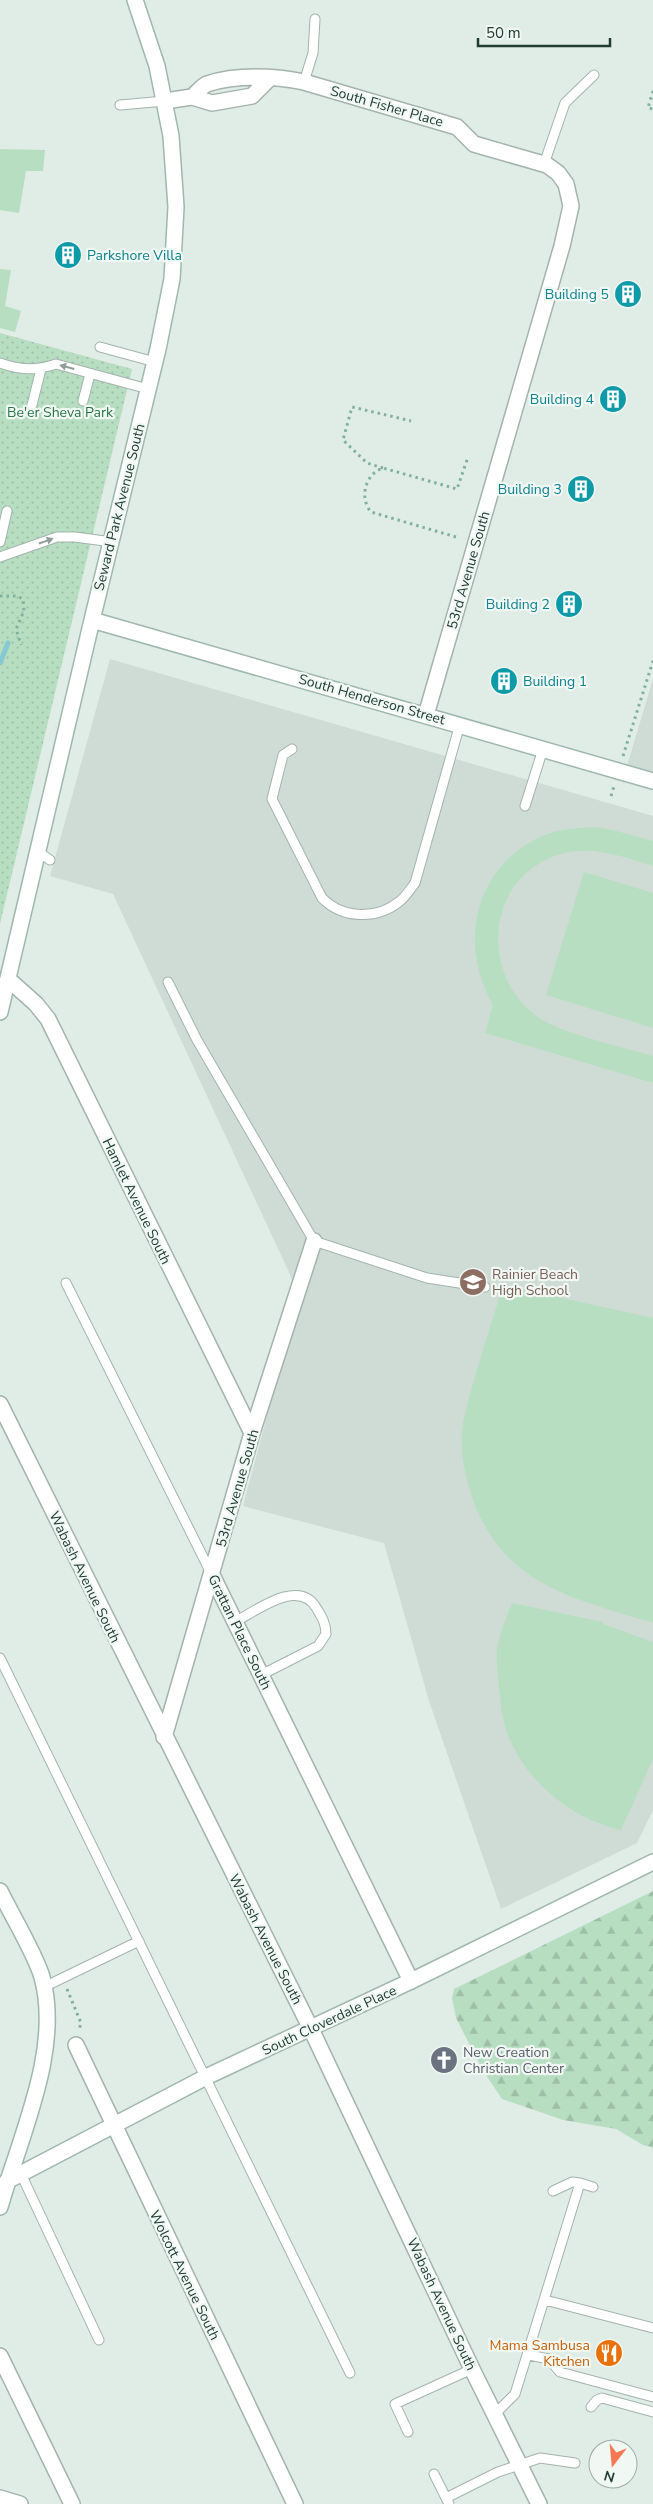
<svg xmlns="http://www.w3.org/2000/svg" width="653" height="2504" viewBox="0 0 653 2504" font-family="'Nunito Sans',sans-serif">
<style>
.built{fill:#cedcd5}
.grass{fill:#b8dec2}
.forest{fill:url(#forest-firs)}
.park{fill:url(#park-dots)}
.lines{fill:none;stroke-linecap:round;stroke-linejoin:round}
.stream{stroke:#85c9d3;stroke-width:5}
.lane-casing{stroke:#a3b4ad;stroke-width:11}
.street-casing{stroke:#a3b4ad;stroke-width:18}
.secondary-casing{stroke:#9eb8ae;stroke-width:18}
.path{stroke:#7fb1a0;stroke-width:3;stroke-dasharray:2.5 4;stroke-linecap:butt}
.lane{stroke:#fff;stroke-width:9}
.street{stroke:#fff;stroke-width:15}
.secondary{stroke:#fff;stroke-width:15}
.oneway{fill:#909e9a}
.labels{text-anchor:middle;stroke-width:4.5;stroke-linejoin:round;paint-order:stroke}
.street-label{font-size:14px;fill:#203d35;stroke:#f1f8f4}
.culture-label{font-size:14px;fill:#0d838f;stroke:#f1f8f4;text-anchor:end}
.park-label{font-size:14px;fill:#297545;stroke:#f1f8f4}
.education-label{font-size:14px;fill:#785e54;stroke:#f1f8f4;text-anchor:start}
.worship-label{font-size:14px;fill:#5b616d;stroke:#f1f8f4;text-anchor:start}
.food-label{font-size:14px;fill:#c56008;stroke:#f1f8f4;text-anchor:end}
</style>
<defs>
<pattern id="forest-firs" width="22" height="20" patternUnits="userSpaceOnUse" patternTransform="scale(1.25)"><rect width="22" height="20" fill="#b8dec2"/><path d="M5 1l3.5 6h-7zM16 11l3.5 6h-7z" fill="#9ebfa7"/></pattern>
<pattern id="park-dots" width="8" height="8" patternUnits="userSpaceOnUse" patternTransform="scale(1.25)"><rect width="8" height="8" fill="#b8dec2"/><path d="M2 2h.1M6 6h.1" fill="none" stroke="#9ebfa7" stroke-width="1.8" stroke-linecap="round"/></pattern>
</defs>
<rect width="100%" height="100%" fill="#e0ece6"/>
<!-- built -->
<path class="built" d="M 110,659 L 653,816 L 653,1810 L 637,1843 L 501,1909 L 429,1701 L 384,1543 L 243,1506 L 299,1297 L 288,1270 L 113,894 L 50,876 Z
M 653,679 L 653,777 L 626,769 Z"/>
<!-- grass -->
<path class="grass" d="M 0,149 L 45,150 L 43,171 L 26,171 L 19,213 L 0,210 Z
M 0,269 L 11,270 L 5,306 L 21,311 L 15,332 L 0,328 Z
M 595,827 L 613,830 L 653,841 L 653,866 C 624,857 595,846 564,853 C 488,873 477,969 535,1015 C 558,1033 623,1047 653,1056 L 653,1083 L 485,1033 L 493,1005 C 455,939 478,857 553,832 C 567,828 581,828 595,827 Z
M 584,872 L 653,893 L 653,1028 L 546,995 Z
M 503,1285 L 653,1318 L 653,1623 C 572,1598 501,1585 471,1494 C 464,1472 459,1446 463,1423 C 473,1377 490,1330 503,1285 Z
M 512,1603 L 603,1622 L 603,1624 L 653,1642 L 653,1759 L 621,1830 C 570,1819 520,1777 505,1726 C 501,1714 501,1700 499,1688 C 498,1674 495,1657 498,1643 C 501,1629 507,1616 512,1603 Z"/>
<!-- forest -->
<path class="forest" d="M 653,1891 L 653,2148 L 643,2145 L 616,2129 L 563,2120 L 502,2099 L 482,2069 L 456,2018 L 452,1998 L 454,1989 Z"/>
<!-- park -->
<path class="park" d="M 0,333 L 132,369 L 0,924 Z"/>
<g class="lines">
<!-- stream -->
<path class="stream" d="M 0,663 L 8,643"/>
<!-- lane casing -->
<g class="lane-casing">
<path id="lane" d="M 304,82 L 313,53 L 315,19
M 120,105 L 165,101
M 544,164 L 565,103 L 594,75
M 100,347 L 155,362
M 0,363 C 20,370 35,371 56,364 L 148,389
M 83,401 L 90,374
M 32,405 L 41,369
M 0,542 L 7,511
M 0,557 L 57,537 L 75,537 L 112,542
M 292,749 L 283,755 L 272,799 L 322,898 C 343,919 377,920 400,901 C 406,896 411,888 415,883 L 460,724
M 525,806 L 543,749
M 37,851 L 50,860
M 168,982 L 197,1040 L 314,1241 L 427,1278 L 485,1287
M 66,1283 L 211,1573
M 235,1622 C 257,1610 300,1577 317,1609 C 322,1617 326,1624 326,1634 L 318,1646 L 261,1675
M 0,1658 L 350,2373
M 44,1987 L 139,1941
M 21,2174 L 99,2340
M 580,2183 L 593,2187
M 545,2300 L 653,2328
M 529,2355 L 549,2359 L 560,2372 L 653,2397
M 591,2407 L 597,2400 L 602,2398 L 653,2412
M 495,2414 L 515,2394 L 580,2183 L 572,2182 L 553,2191
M 408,2432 L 395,2404 L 472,2369
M 434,2474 L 446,2498
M 449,2504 L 446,2498 L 498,2472 L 540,2458 L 575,2463"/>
</g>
<!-- street casing -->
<g class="street-casing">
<path id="street" d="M 192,97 C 197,93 202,86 207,84 C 236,74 276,76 304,82 L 457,127 L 474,144 L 547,165 L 558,173 L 566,184 L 571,206 L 562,246 L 426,715
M 165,101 L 192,97 L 212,103 L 252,96 L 269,79
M 8,979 L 36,1004 L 48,1019 L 252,1433
M 0,1404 L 311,2029 L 472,2369 L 539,2504
M 212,1575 L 411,1981
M 164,1737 L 252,1433 L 314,1241
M 76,2045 L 295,2504
M 0,2356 L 72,2504
M 0,2498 L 20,2504"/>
</g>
<!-- secondary casing -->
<g class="secondary-casing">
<path id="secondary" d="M 92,620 L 653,781
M 0,1012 L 92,620 L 158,349 L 172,279 L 176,207 L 171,136 L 157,66 L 135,0
M 0,1891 C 12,1916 35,1953 42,1977 C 62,2050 20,2136 0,2207
M 7,2181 L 206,2077 L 411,1981 L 653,1862"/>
</g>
<!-- path -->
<path class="path" d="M 653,91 L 648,108 L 653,109
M 383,468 L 367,463 L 343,440 L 352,407 L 411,421
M 456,537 L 371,512 C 359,498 365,474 383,468 L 457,489 L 468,457
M 0,596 L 17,596 L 23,599 L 24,611 L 16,629 L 21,645
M 623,756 L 653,661
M 611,796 L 614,786
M 67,1989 L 81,2023 L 79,2030"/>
<!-- lane -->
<use href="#lane" class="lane"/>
<!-- street -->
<use href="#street" class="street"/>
<!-- secondary -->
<use href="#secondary" class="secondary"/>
</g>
<!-- one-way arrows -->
<defs><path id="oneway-solid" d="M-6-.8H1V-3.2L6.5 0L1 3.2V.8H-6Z" transform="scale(1.25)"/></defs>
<g class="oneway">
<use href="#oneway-solid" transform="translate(67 367) rotate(-165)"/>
<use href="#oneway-solid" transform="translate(46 541) rotate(-19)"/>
</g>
<!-- icons -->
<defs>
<g id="building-disc" transform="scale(1.4375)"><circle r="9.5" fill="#0f9aa8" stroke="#f1f8f4"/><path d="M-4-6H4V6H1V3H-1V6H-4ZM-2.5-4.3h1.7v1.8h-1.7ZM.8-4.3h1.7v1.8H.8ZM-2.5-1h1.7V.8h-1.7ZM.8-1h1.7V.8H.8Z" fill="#fff"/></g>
<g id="school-disc" transform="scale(1.4375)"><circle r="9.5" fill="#8d6e63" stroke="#f1f8f4"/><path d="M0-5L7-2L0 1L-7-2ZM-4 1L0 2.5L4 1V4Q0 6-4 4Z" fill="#fff"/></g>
<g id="church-disc" transform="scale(1.4375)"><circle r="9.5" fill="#6b7280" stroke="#f1f8f4"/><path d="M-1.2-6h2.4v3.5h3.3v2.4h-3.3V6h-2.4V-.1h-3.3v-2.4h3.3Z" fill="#fff"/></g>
<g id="restaurant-disc" transform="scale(1.4375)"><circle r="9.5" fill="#e8710a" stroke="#f1f8f4"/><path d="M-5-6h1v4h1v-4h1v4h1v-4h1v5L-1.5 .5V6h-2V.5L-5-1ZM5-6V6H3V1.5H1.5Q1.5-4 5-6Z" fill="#fff"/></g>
</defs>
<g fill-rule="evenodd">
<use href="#building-disc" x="68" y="255"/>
<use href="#building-disc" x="628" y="294"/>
<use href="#building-disc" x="613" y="399"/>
<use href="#building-disc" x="581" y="489"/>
<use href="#building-disc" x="569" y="604"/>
<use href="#building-disc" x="504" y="681"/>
<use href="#school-disc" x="473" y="1282"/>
<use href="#church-disc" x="444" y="2060"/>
<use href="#restaurant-disc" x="609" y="2353"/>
</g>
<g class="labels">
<!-- street labels -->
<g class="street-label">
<text transform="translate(387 106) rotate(16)" y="5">South Fisher Place</text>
<text transform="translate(119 507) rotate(-76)" y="5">Seward Park Avenue South</text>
<text transform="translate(468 570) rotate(-74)" y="5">53rd Avenue South</text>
<text transform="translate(372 699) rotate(16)" y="5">South Henderson Street</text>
<text transform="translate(137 1201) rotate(64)" y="5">Hamlet Avenue South</text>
<text transform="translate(237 1488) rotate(-74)" y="5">53rd Avenue South</text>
<text transform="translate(85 1577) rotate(64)" y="5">Wabash Avenue South</text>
<text transform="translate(240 1632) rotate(64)" y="5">Grattan Place South</text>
<text transform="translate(266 1939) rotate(63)" y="5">Wabash Avenue South</text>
<text transform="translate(329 2020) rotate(-25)" y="5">South Cloverdale Place</text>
<text transform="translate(185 2275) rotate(64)" y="5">Wolcott Avenue South</text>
<text transform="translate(442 2304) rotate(65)" y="5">Wabash Avenue South</text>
</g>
<!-- culture labels -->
<g class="culture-label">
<text x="87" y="260" text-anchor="start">Parkshore Villa</text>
<text x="609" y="299">Building 5</text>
<text x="594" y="404">Building 4</text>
<text x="562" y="494">Building 3</text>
<text x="550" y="609">Building 2</text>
<text x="523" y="686" text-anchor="start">Building 1</text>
</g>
<!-- park labels -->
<g class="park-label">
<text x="60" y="417">Be'er Sheva Park</text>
</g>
<!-- education labels -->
<g class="education-label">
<text x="492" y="1279">Rainier Beach<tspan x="492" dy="16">High School</tspan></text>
</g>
<!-- worship labels -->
<g class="worship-label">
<text x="463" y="2057">New Creation<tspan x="463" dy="16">Christian Center</tspan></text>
</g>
<!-- food labels -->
<g class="food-label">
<text x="590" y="2350">Mama Sambusa<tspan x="590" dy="16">Kitchen</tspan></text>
</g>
</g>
<!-- north arrow -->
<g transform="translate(613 2464) rotate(196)"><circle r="24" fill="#f1f8f4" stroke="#9dada8"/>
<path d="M0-4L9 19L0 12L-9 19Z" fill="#f77852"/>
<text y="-8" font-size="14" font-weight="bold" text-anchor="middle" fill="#203d35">N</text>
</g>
<!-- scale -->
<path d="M478 38v8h132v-8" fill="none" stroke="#203d35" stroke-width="2.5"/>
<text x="486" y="38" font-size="15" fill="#203d35" stroke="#f1f8f4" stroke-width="4" paint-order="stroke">50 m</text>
</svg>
